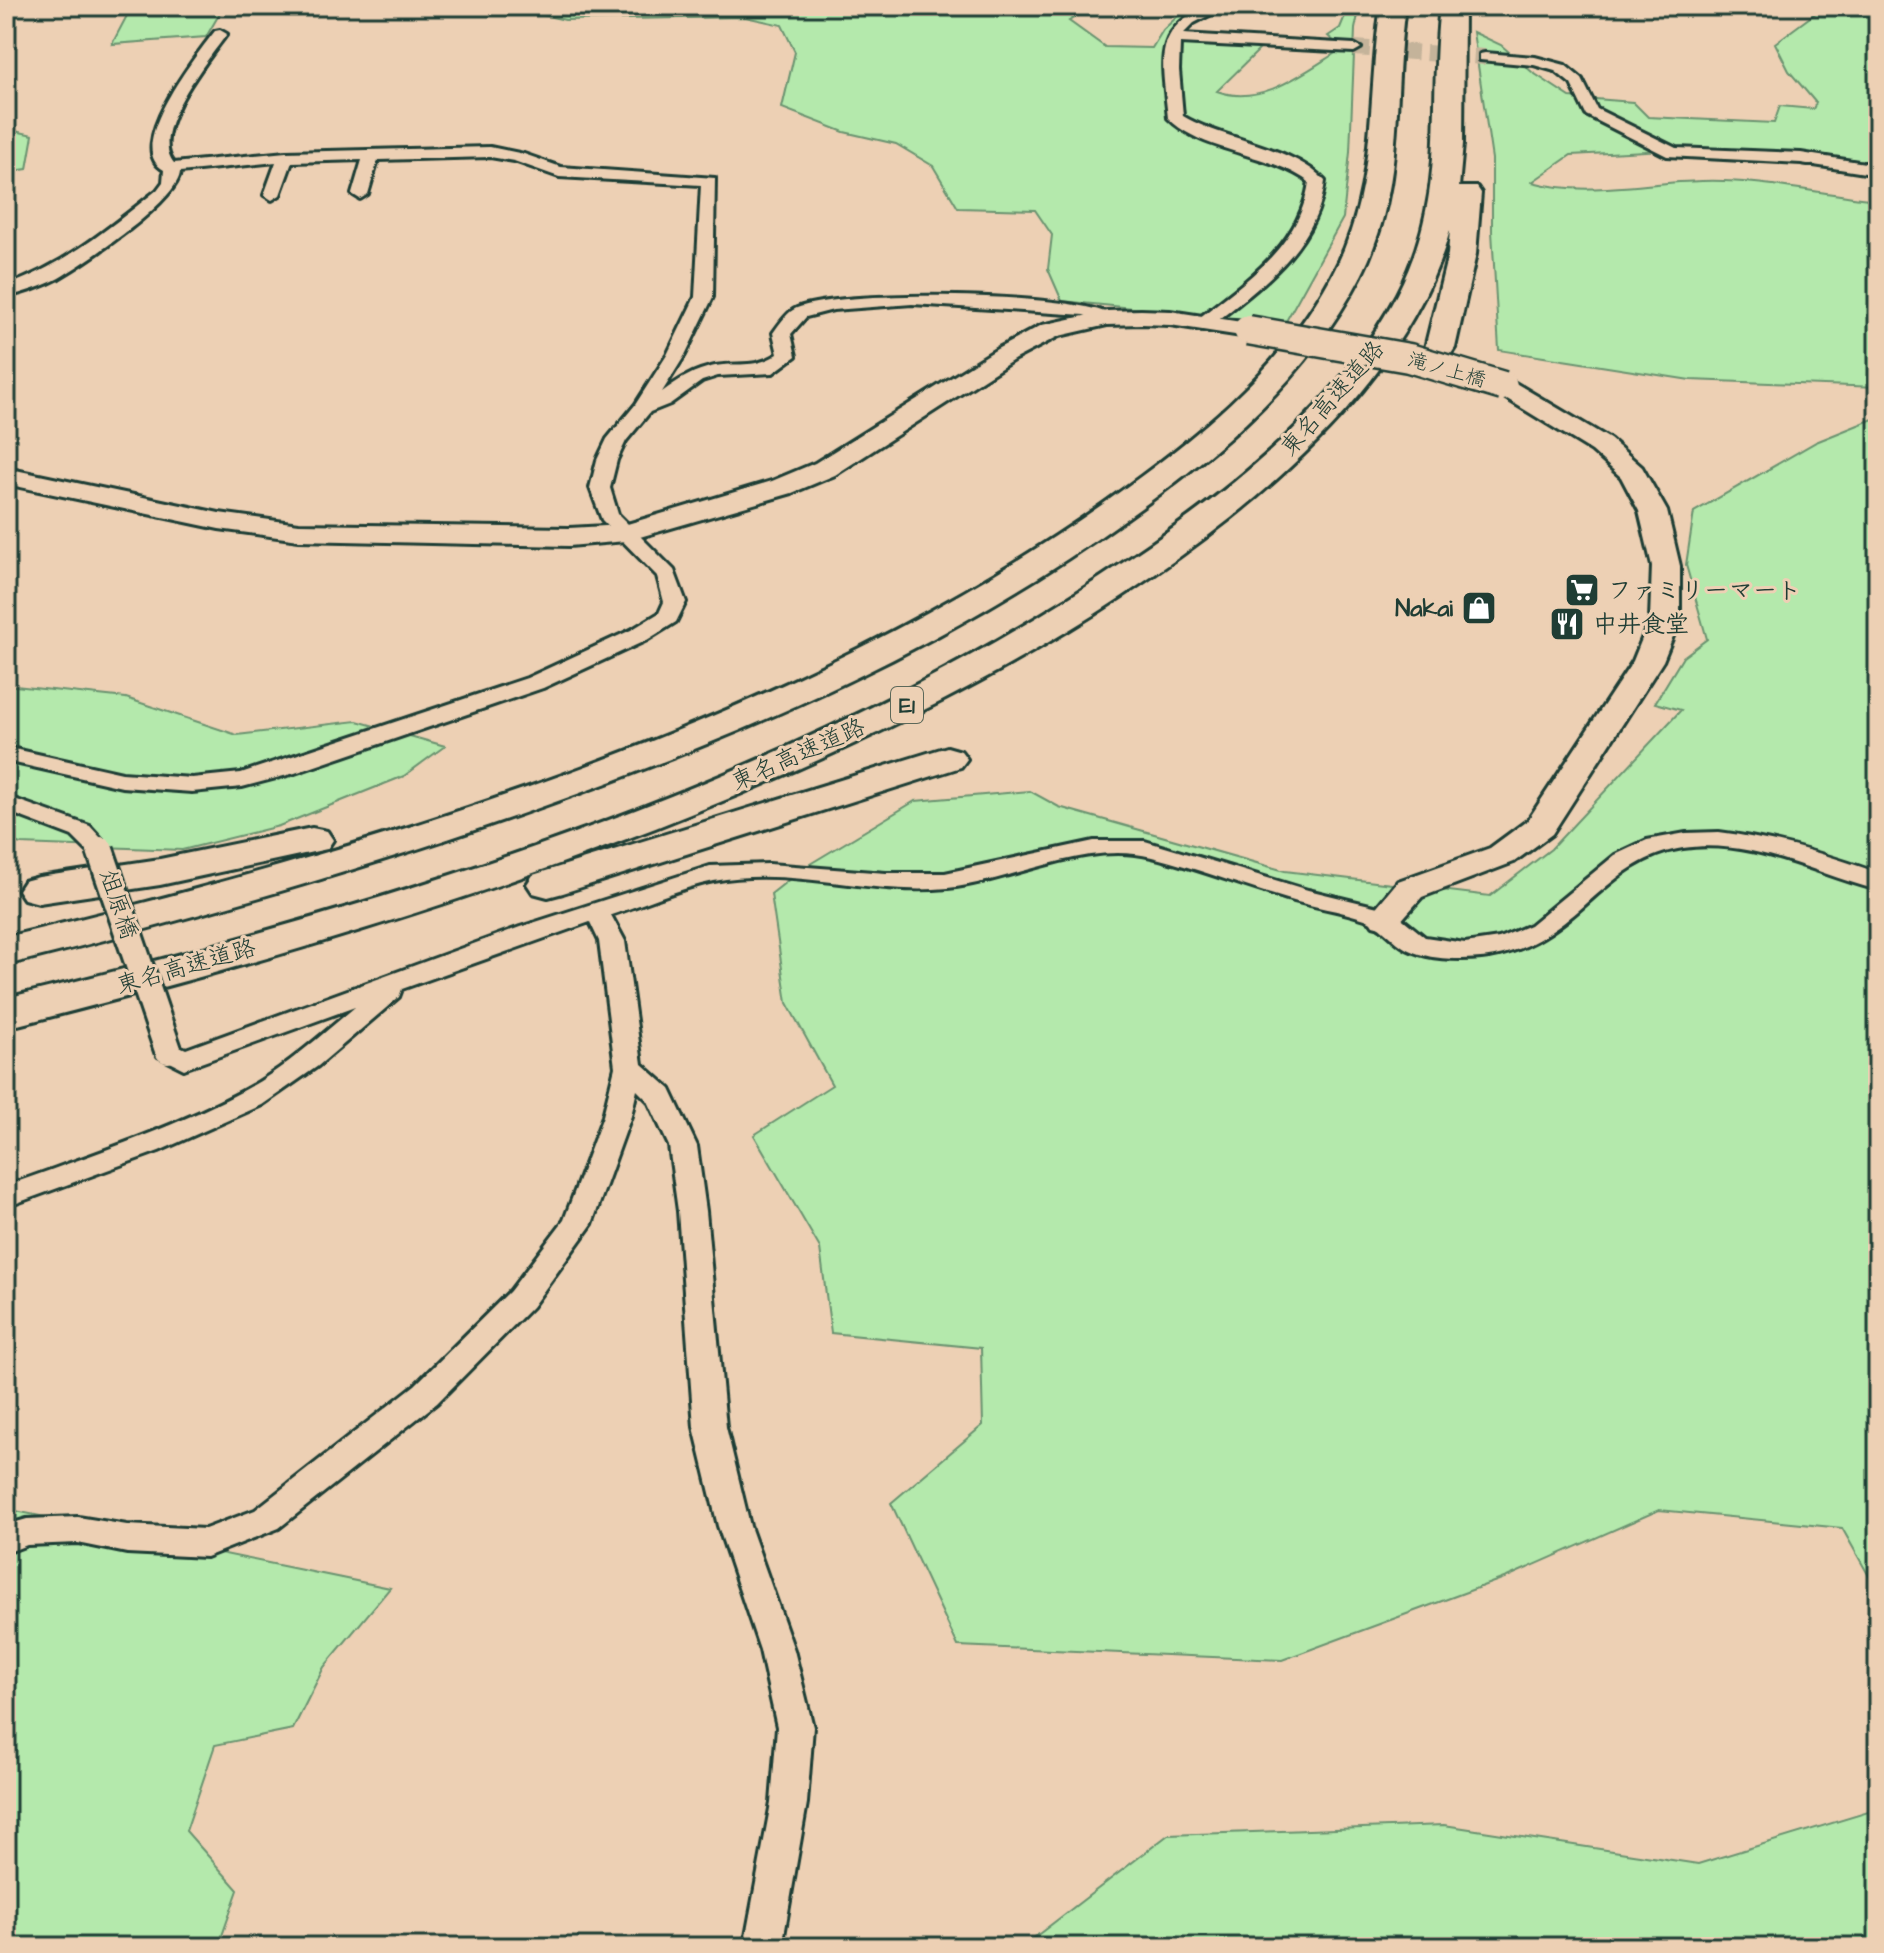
<svg xmlns="http://www.w3.org/2000/svg" width="1884" height="1953" viewBox="0 0 1884 1953" font-family="'Architects Daughter','Klee One',sans-serif">
<style>
.green{fill:#b4e9ac;stroke:#6a9370;stroke-width:2}
.lines{fill:none;stroke-linecap:round;stroke-linejoin:round}
.street-tunnel{stroke:#c4b39a;stroke-width:16;stroke-dasharray:16 8;stroke-linecap:butt}
.street-casing{stroke:#1f3d34;stroke-width:6}
.secondary-casing{stroke:#1f3d34;stroke-width:6}
.highway-casing{stroke:#1f3d34;stroke-width:6}
.street{fill:#edd0b4;fill-rule:evenodd}
.secondary{fill:#edd0b4;fill-rule:evenodd}
.highway{fill:#edd0b4;fill-rule:evenodd}
.street-bridge-casing{stroke:#1f3d34;stroke-width:32;stroke-linecap:butt}
.secondary-bridge-casing{stroke:#1f3d34;stroke-width:33;stroke-linecap:butt}
.street-bridge{stroke:#edd0b4;stroke-width:26}
.secondary-bridge{stroke:#edd0b4;stroke-width:28}
.labels{text-anchor:middle;stroke-width:6;stroke-linejoin:round;paint-order:stroke}
.far-street-label{font-size:20px;fill:#1f3d34;stroke:#edd0b4}
.shield{fill:#edd0b4;stroke:#5d695a;stroke-width:2}
.shield-label{font-size:22px;font-weight:bold;fill:#1f3d34}
.street-label{font-size:24px;fill:#1f3d34;stroke:#edd0b4}
.poi-label{font-size:24px;font-weight:bold;fill:#1f3d34;stroke:#edd0b4;text-anchor:start}
</style>
<rect width="100%" height="100%" fill="#edd0b4"/>
<filter id="ink" filterUnits="userSpaceOnUse"><feTurbulence type="fractalNoise" baseFrequency=".0125" numOctaves="2"/><feDisplacementMap in="SourceGraphic" scale="16" xChannelSelector="R" yChannelSelector="G"/><feConvolveMatrix kernelMatrix="1 2 1 2 8 2 1 2 1" color-interpolation-filters="sRGB"/></filter>
<g filter="url(#ink)">
<!-- green -->
<path class="green" d="M 132,6 L 224,6 L 206,37 L 112,44 Z
M 504,6 L 1094,6 L 1069,21 L 1105,47 L 1152,48 L 1163,30 L 1180,14 L 1181,6 L 1208,6 L 1200,10 L 1209,13 L 1186,28 L 1189,34 L 1245,41 L 1260,49 L 1217,91 C 1260,107 1302,74 1337,52 L 1338,45 L 1328,36 L 1340,28 L 1349,6 L 1360,6 L 1355,29 L 1350,152 L 1343,218 L 1285,323 L 1062,301 L 1048,269 L 1052,235 L 1035,210 L 958,208 L 933,166 L 896,144 L 844,132 L 782,108 L 795,52 L 782,25 L 745,17 L 565,20 Z
M 1825,6 L 1878,6 L 1878,163 L 1702,148 L 1571,155 L 1532,182 C 1587,197 1646,182 1702,181 C 1761,179 1820,194 1878,200 L 1878,387 L 1690,380 L 1499,350 L 1492,231 L 1492,159 L 1473,32 L 1501,45 L 1532,72 L 1570,97 L 1633,102 L 1648,117 L 1774,123 L 1780,106 L 1813,109 L 1816,103 L 1789,71 L 1775,43 Z
M 6,129 L 33,135 L 27,169 L 6,172 Z
M 1878,417 L 1878,1592 L 1842,1528 L 1659,1510 L 1507,1577 L 1282,1660 L 958,1646 L 891,1503 L 983,1425 L 981,1348 L 831,1333 L 820,1248 L 754,1135 L 832,1085 L 787,1003 L 771,894 L 805,867 L 915,801 L 1030,791 L 1059,807 L 1285,871 L 1490,896 L 1551,849 L 1681,710 L 1655,703 L 1683,657 L 1707,639 L 1686,565 L 1694,512 L 1816,442 Z
M 6,685 L 126,698 L 237,735 L 357,721 L 445,746 L 404,776 L 279,826 L 182,850 L 21,844 L 6,840 Z
M 6,1509 L 390,1588 L 324,1667 L 293,1729 L 215,1745 L 186,1831 L 238,1890 L 218,1947 L 6,1947 Z
M 1878,1809 L 1878,1947 L 1022,1947 L 1168,1835 L 1444,1825 L 1698,1864 Z"/>
<g class="lines">
<!-- street-tunnel -->
<path class="street-tunnel" d="M 1354,48 L 1485,57"/>
<!-- street casing -->
<g class="street-casing">
<path id="street" d="M 1208,6 L 1227,6 L 1194,23 L 1183,34 L 1354,44 L 1361,48 L 1354,52 L 1180,43 L 1179,70 L 1183,116 C 1225,141 1294,146 1325,181 C 1317,248 1261,286 1211,326 L 1205,327 L 1196,322 L 1199,318 C 1246,281 1300,246 1309,182 C 1268,152 1202,153 1168,118 C 1163,65 1150,29 1208,6 Z
M 220,30 L 227,34 C 208,60 148,132 174,163 L 286,152 L 490,147 L 524,154 L 561,167 L 715,178 L 713,297 L 685,355 L 662,392 C 680,379 694,370 715,366 C 739,362 755,369 778,354 L 773,333 C 778,326 786,314 793,310 C 827,288 1091,292 1116,318 L 1107,323 L 1084,315 L 912,304 L 833,310 L 806,317 L 791,334 L 796,356 L 773,373 L 718,376 L 702,381 L 670,404 L 650,412 L 626,441 L 617,460 L 610,488 L 618,514 L 674,570 L 686,602 L 676,622 L 647,640 L 543,688 L 295,773 L 242,787 L 192,792 L 122,787 L 6,761 L 6,747 L 122,773 L 192,778 L 241,773 L 527,678 L 631,630 L 659,613 L 664,602 L 657,576 L 602,520 L 590,488 L 597,460 L 607,439 L 635,405 L 667,355 L 695,297 L 701,185 L 559,177 L 514,161 L 490,157 L 378,160 L 368,194 L 360,199 L 352,194 L 362,160 L 292,162 L 280,195 L 272,200 L 264,195 L 276,162 L 180,172 C 178,201 86,262 59,278 C 44,286 23,293 6,297 L 6,286 C 66,264 108,229 157,190 L 163,182 L 164,170 C 122,148 198,53 215,31 Z
M 1485,53 L 1535,57 L 1565,65 L 1582,79 L 1597,109 L 1676,148 L 1801,153 L 1878,165 L 1878,175 L 1801,163 L 1667,156 L 1586,115 L 1571,84 L 1555,71 L 1534,65 L 1480,60 L 1480,54 Z
M 6,796 L 90,826 L 112,850 L 109,855 L 91,855 L 72,836 L 6,811 Z
M 1719,832 C 1774,839 1826,854 1878,873 L 1878,890 C 1813,873 1752,838 1683,848 C 1594,861 1573,960 1461,959 C 1443,959 1418,957 1402,946 C 1389,937 1381,925 1365,919 C 1339,910 1312,907 1287,899 C 1242,886 1197,868 1152,857 C 1085,840 1014,881 948,888 C 870,896 791,866 714,881 C 679,888 645,904 611,915 L 625,941 L 642,1064 L 670,1089 L 697,1146 L 706,1211 L 726,1427 L 750,1526 L 794,1650 L 813,1727 L 807,1803 L 782,1947 L 744,1947 L 771,1803 L 777,1727 L 760,1650 L 718,1526 L 694,1427 L 678,1211 L 669,1146 L 648,1101 L 637,1090 L 631,1116 L 592,1224 L 532,1307 L 437,1403 L 279,1528 L 206,1557 L 127,1553 L 78,1543 L 27,1545 L 6,1553 L 6,1525 L 27,1519 L 78,1517 L 127,1525 L 205,1529 L 255,1510 L 415,1385 L 510,1291 L 564,1220 L 603,1116 L 615,1067 L 599,941 L 590,922 L 402,989 L 399,997 L 318,1066 L 262,1105 L 159,1151 L 6,1207 L 6,1186 C 85,1157 167,1131 241,1092 C 283,1070 319,1037 355,1007 L 184,1069 L 158,1056 L 155,1050 L 158,1044 L 168,1041 L 186,1049 L 520,927 L 710,866 L 769,864 L 886,873 L 945,873 L 1094,841 L 1145,841 L 1308,890 L 1382,908 L 1399,916 L 1425,937 L 1465,943 L 1499,938 L 1530,925 L 1615,855 L 1647,840 L 1686,833 Z"/>
</g>
<!-- secondary casing -->
<g class="secondary-casing">
<path id="secondary" d="M 1141,310 L 1170,311 L 1248,323 L 1257,325 L 1260,330 L 1257,335 L 1248,337 L 1170,325 L 1141,324 L 1107,325 L 1059,336 L 1015,359 L 835,475 L 792,493 L 626,541 L 569,546 L 299,540 L 219,529 L 6,484 L 6,468 L 219,513 L 299,524 L 569,528 L 624,525 L 772,481 L 815,463 L 997,349 L 1042,325 L 1107,311 Z
M 1503,378 L 1512,381 L 1610,439 L 1642,467 L 1667,511 L 1680,566 L 1680,619 L 1663,661 L 1552,834 L 1514,862 L 1422,897 L 1397,925 L 1385,928 L 1373,925 L 1368,917 L 1398,881 L 1490,848 L 1528,820 L 1633,661 L 1650,619 L 1652,566 L 1639,511 L 1621,477 L 1592,451 L 1494,391 L 1490,386 L 1494,381 Z"/>
</g>
<!-- highway casing -->
<g class="highway-casing">
<path id="highway" d="M 1381,6 L 1405,6 C 1392,100 1406,187 1361,276 C 1308,378 1219,453 1127,518 C 949,646 749,733 544,806 C 367,869 188,920 6,965 L 6,937 C 378,848 788,725 1103,504 C 1191,442 1279,373 1331,277 C 1379,189 1366,101 1381,6 Z
M 1440,6 L 1464,6 L 1463,144 L 1459,187 L 1477,187 L 1481,193 L 1476,254 L 1455,348 L 1451,354 L 1440,357 L 1429,354 L 1425,348 L 1448,254 L 1450,230 C 1417,348 1324,443 1231,518 C 1074,642 893,732 708,807 C 480,900 245,968 6,1028 L 6,998 C 391,906 800,782 1130,558 C 1233,489 1339,405 1397,294 C 1449,193 1428,111 1440,6 Z
M 947,747 L 961,751 L 967,759 L 961,767 L 563,893 L 548,897 L 533,893 L 527,884 L 533,875 Z
M 312,828 L 327,831 L 333,840 L 327,849 L 160,885 L 39,903 L 24,899 L 18,890 L 24,881 L 39,877 L 160,859 Z"/>
</g>
<!-- street -->
<use href="#street" class="street"/>
<!-- secondary -->
<use href="#secondary" class="secondary"/>
<!-- highway -->
<use href="#highway" class="highway"/>
<!-- street-bridge casing -->
<g class="street-bridge-casing">
<path id="street-bridge" d="M 100,850 L 168,1050"/>
</g>
<!-- secondary-bridge casing -->
<g class="secondary-bridge-casing">
<path id="secondary-bridge" d="M 1248,330 L 1409,358 L 1503,386"/>
</g>
<!-- street-bridge -->
<use href="#street-bridge" class="street-bridge"/>
<!-- secondary-bridge -->
<use href="#secondary-bridge" class="secondary-bridge"/>
</g>
</g>
<!-- icons -->
<defs>
<g id="supermarket-square" transform="scale(1.8)"><rect x="-9" y="-9" width="18" height="18" rx="4" fill="#1f3d34" stroke="#edd0b4"/><path d="M-6-5.5h2.5l.6 2H6L4.5 2H-2.5L-4.4-4H-6ZM-1.5 3.2a1.3 1.3 0 1 0 .1 0ZM3 3.2a1.3 1.3 0 1 0 .1 0Z" fill="#fff"/></g>
<g id="shop-square" transform="scale(1.8)"><rect x="-9" y="-9" width="18" height="18" rx="4" fill="#1f3d34" stroke="#edd0b4"/><path d="M-5-2.5h2.3a2.7 3.5 0 0 1 5.4 0H5L5.5 6h-11ZM-1.5-2.5h3a1.5 2.3 0 0 0-3 0Z" fill="#fff"/></g>
<g id="restaurant-square" transform="scale(1.8)"><rect x="-9" y="-9" width="18" height="18" rx="4" fill="#1f3d34" stroke="#edd0b4"/><path d="M-5-6h1v4h1v-4h1v4h1v-4h1v5L-1.5 .5V6h-2V.5L-5-1ZM5-6V6H3V1.5H1.5Q1.5-4 5-6Z" fill="#fff"/></g>
</defs>
<g fill-rule="evenodd">
<use href="#supermarket-square" x="1582" y="590"/>
<use href="#shop-square" x="1479" y="608"/>
<use href="#restaurant-square" x="1567" y="624"/>
</g>
<g class="labels">
<!-- far-street labels -->
<g class="far-street-label">
<text transform="translate(1447 369) rotate(16)" y="7">滝ノ上橋</text>
</g>
<!-- shield labels -->
<rect class="shield" x="891" y="687" width="32" height="36" rx="6"/>
<g class="shield-label">
<text x="907" y="713">E1</text>
</g>
<!-- street labels -->
<g class="street-label">
<text transform="translate(1332 398) rotate(-49)" y="8">東名高速道路</text>
<text transform="translate(798 754) rotate(-24)" y="8">東名高速道路</text>
<text transform="translate(119 904) rotate(71)" y="8">俎原橋</text>
<text transform="translate(186 966) rotate(-16)" y="8">東名高速道路</text>
</g>
<!-- poi labels -->
<g class="poi-label">
<text x="1608" y="598">ファミリーマート</text>
<text x="1453" y="616" text-anchor="end">Nakai</text>
<text x="1593" y="632">中井食堂</text>
</g>
</g>
<!-- margin -->
<rect width="1884" height="1953" fill="none" stroke="#edd0b4" stroke-width="32"/>
<rect x="16" y="16" width="1852" height="1921" fill="none" stroke="#1f3d34" stroke-width="3" filter="url(#ink)"/>
</svg>
